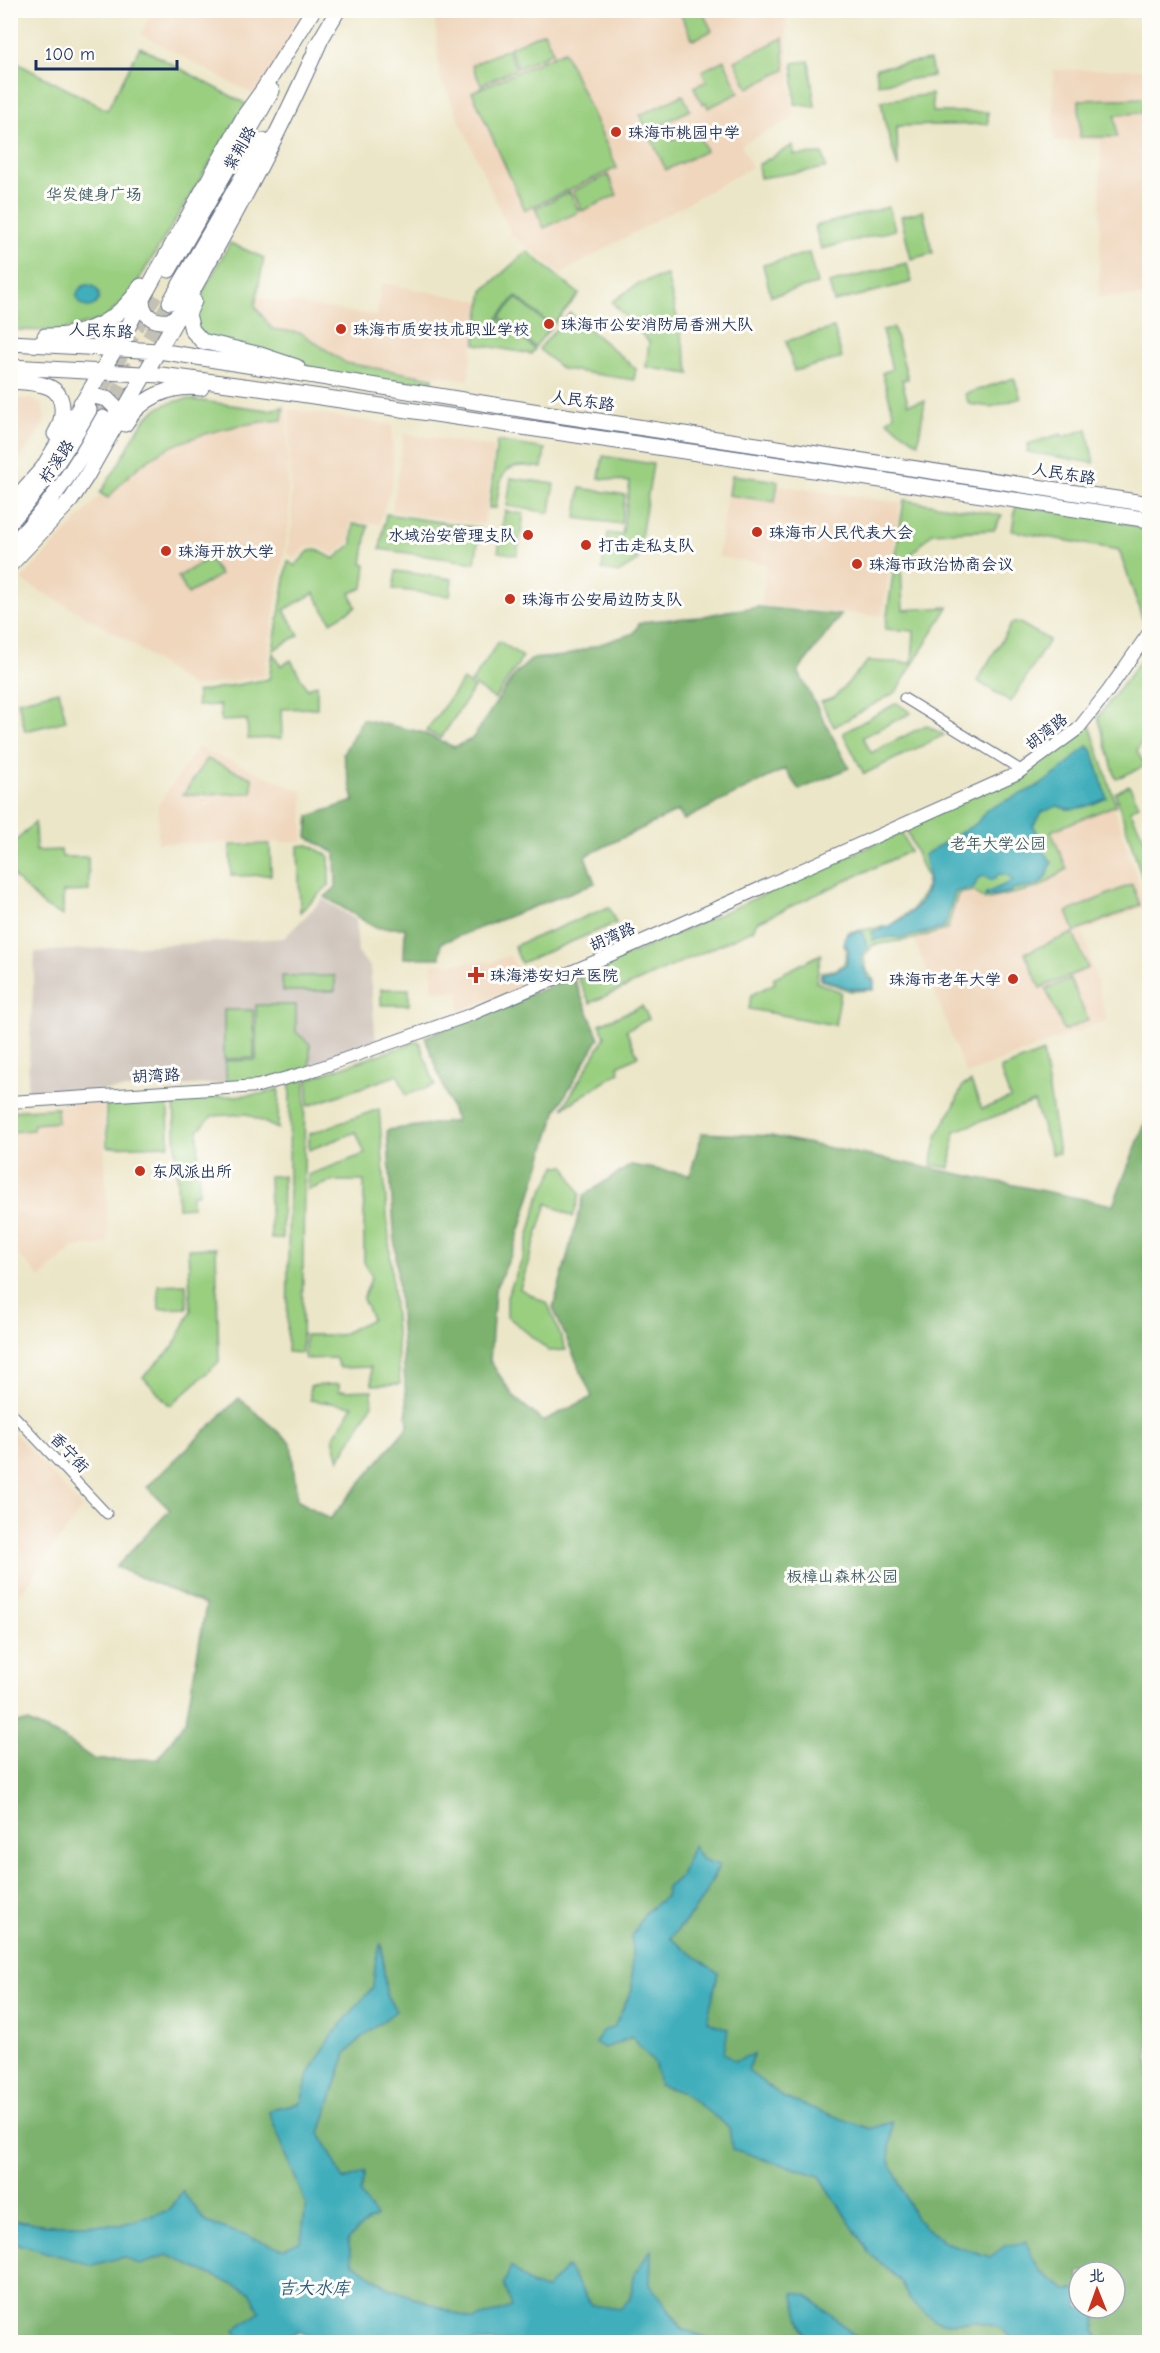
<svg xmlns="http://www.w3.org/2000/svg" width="1160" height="2353" viewBox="0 0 1160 2353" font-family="'Comic Neue','LXGW WenKai TC',sans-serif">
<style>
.built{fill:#efd6bc}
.industrial{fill:#cdc2b9}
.green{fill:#9acf80;stroke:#5a7f6f;stroke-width:1.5}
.forest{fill:#7bb26e;stroke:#4b7066;stroke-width:1.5}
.water{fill:#3faebb;stroke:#2d6e8c;stroke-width:1.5}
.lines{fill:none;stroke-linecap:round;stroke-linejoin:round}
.primary-tunnel{stroke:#c2c1b3;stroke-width:15;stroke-dasharray:15 8;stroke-linecap:butt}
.minor-casing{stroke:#646f83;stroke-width:11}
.tertiary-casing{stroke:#646f83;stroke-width:14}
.primary-casing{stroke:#646f83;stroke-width:17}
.minor{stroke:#fff;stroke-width:9}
.tertiary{stroke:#fff;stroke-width:12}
.primary{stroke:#fff;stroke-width:15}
.poi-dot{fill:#c8321e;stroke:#fdfcf7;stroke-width:2}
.labels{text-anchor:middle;stroke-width:6;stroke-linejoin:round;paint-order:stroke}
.poi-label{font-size:16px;fill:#1b2f5e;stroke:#fdfcf7;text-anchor:start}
.street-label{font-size:16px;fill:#1b2f5e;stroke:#fdfcf7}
.park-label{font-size:16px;fill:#415f68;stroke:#fdfcf7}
.water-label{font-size:18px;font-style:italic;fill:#285b7f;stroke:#fdfcf7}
</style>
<rect width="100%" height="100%" fill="#fdfcf7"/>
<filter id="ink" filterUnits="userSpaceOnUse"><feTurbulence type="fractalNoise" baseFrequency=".0167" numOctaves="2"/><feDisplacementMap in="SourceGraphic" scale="12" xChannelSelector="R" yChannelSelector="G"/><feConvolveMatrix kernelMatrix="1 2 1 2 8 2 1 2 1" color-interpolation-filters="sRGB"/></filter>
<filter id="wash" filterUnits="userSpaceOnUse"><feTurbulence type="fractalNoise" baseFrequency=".008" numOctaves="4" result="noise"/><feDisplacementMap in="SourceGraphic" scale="24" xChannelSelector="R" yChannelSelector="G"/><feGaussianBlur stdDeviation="1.35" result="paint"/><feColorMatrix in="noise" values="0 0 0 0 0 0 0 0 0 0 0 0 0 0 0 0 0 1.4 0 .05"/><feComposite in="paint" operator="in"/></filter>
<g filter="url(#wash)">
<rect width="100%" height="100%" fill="#ece6c8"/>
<!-- built -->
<path class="built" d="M 152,11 L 313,11 L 258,97 L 141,34 Z
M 434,11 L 785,11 L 793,118 L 741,145 L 752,167 L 561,273 L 511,234 L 440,77 Z
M 1149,69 L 1149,296 L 1099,297 L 1101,140 L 1054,141 L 1053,70 Z
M 381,283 L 480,301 L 468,380 L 427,374 L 401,378 L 226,339 L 212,291 L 377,316 Z
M 11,398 L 33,399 L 42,405 L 45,418 L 42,427 L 11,473 Z
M 287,409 L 289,522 L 264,676 L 193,687 L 124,638 L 21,580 L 101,495 L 149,417 Z
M 289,409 L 392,425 L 393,481 L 379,524 L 350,521 L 349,542 L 334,555 L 316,545 L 307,547 L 295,560 L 287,553 L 292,524 Z
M 404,434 L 494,447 L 484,525 L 392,511 Z
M 729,478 L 900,503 L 882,616 L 762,605 L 766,564 L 718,557 Z
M 198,747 L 303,792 L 303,842 L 158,843 L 158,805 Z
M 1113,806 L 1146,906 L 1083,932 L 1107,1020 L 966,1074 L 914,938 L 947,930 L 958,895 L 972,892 L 985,901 L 1038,889 L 1067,870 L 1052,832 Z
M 510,955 L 525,986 L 459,1011 L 459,991 L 432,991 L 432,964 L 492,962 Z
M 103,1102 L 108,1244 L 73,1247 L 40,1278 L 11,1246 L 11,1109 Z
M 11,1429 L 82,1508 L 27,1585 L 11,1600 Z"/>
<!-- industrial -->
<path class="industrial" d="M 323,899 L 356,920 L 358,953 L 370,967 L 376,1045 L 257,1081 L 27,1095 L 35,952 L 284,938 Z"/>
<!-- green -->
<path class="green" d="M 679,11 L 702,11 L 712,31 L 693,40 Z
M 544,32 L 553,52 L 518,68 L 509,48 Z
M 783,38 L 785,70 L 748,88 L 735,61 Z
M 140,47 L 246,104 L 129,296 L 104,319 L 60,331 L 11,330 L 11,60 L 107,110 Z
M 507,49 L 516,69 L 481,85 L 472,65 Z
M 564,51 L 617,168 L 525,210 L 472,92 Z
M 724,60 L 739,93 L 708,108 L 706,103 L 702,104 L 694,87 L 707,81 L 702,71 Z
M 930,60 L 933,76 L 878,84 L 876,68 Z
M 809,61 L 815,107 L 795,104 L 793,63 Z
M 932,94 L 933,112 L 988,112 L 988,124 L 897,126 L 898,168 L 885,123 L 881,101 Z
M 683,95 L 690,110 L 664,123 L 672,140 L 696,128 L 706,151 L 666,170 L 640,115 Z
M 1149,98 L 1149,112 L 1115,115 L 1117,137 L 1080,137 L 1079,100 Z
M 793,145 L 794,155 L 823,154 L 826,168 L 760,178 L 758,165 Z
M 608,175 L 617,195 L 582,211 L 573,191 Z
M 570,192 L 579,212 L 544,228 L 535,208 Z
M 889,207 L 895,230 L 821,249 L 815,226 Z
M 923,211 L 933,253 L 911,259 L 901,216 Z
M 230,243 L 264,258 L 255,306 L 272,329 L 301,333 L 346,363 L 433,378 L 430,392 L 332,375 L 264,353 L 204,340 L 190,314 Z
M 527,251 L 579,294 L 552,326 L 516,296 L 498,318 L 535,349 L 531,354 L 475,344 L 483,291 Z
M 809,253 L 817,284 L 771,296 L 763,265 Z
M 907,263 L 912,282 L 834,302 L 829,283 Z
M 667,275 L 690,374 L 646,367 L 649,342 L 612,302 L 639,283 Z
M 516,298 L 551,327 L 535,347 L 500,317 Z
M 570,313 L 636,369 L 634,380 L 562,369 L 539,349 Z
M 834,328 L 842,358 L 794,371 L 786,341 Z
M 894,328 L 908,379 L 902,380 L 908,404 L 925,401 L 918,443 L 887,421 L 894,415 L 882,373 L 892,369 L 882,330 Z
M 1014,378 L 1021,398 L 991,407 L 969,404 L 965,394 Z
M 187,399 L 268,410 L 284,407 L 282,420 C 238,423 176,437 141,465 C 129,474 118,487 108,498 L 100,493 C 108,481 116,469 123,456 C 141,425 147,404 187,399 Z
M 1087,429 L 1094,463 L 1027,452 L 1028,444 L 1061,434 L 1063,437 Z
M 497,441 L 545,449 L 542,468 C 501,461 501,473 496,508 L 489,508 Z
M 603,456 L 653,464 L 637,561 L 618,573 L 602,569 L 608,533 L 622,535 L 630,482 L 599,478 Z
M 732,475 L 778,481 L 775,502 L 729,495 Z
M 511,478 L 554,484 L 550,513 L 507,506 Z
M 580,488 L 625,495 L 621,524 L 576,518 Z
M 904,500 L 1002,515 L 994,530 L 932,533 L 901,565 L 903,610 L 948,607 L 896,692 L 834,727 L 821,702 L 834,698 L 868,661 L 912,663 L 914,631 L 885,629 Z
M 1016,505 L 1121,521 L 1149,532 L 1149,620 L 1145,626 L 1119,550 L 1012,531 Z
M 505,511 L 524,514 L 517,555 L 498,552 Z
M 386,514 L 480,528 L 475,563 L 380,549 Z
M 353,524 L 368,526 L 362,564 L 366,565 L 363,588 L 350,593 L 356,607 L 331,622 L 314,593 L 284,610 L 299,635 L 273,650 L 288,561 L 295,566 L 309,551 L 316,549 L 334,559 L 352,544 Z
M 209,558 L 220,575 L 188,594 L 178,577 Z
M 396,571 L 452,579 L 450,596 L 393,589 Z
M 1012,623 L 1020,623 L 1049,640 L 1011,702 L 977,681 Z
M 499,641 L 523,657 L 495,699 L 471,683 Z
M 273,653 L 281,666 L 291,660 L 307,689 L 317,684 L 317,708 L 281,709 L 282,738 L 248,739 L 247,720 L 221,721 L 220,705 L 197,706 L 197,692 L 269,679 Z
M 1141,660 L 1150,666 L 1149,727 L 1137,751 L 1145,766 L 1116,779 L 1098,717 Z
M 463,680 L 474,688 L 441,738 L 426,731 Z
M 59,691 L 66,721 L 25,731 L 18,701 Z
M 897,703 L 911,713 L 863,737 L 871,753 L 926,725 L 944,735 L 864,774 L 843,733 Z
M 1088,719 L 1116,805 L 1051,831 L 1067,869 L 1038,888 L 985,900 L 973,891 L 958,894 L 947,930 L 913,939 L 873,945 L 864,957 C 865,965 867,975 874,980 L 874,990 L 850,991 L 820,980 L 821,972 L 837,969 L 844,964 L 847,951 C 842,944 843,939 848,932 L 889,926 L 913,909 L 925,891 L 927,879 L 905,826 L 1018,774 Z
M 207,759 L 252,778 L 252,793 L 183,795 Z
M 1129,785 L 1139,805 L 1130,810 L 1149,848 L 1149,898 L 1115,793 Z
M 35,822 L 36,851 L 61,850 L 62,857 L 88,857 L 89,891 L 63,892 L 63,916 L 44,906 L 11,874 L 11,846 Z
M 902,832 L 910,851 L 757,922 L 753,930 L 590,1003 L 578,978 Z
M 270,844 L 271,875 L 231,876 L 230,845 Z
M 309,845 L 329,856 L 329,885 L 300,912 L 298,846 Z
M 1132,884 L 1140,905 L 1075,932 L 1067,912 Z
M 609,907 L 616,923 L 521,963 L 514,946 Z
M 1073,933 L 1088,968 L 1040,988 L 1025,953 Z
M 821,954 L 816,982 L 841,992 L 835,1025 L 749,1009 L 751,995 L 775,983 L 773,978 Z
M 282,976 L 335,976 L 335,991 L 283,991 Z
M 1070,979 L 1088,1020 L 1064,1031 L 1046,989 Z
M 381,989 L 409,989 L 409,1005 L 381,1005 Z
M 256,1005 L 296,1005 L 296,1032 L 310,1044 L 310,1070 L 258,1084 L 227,1085 L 225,1061 L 256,1060 Z
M 642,1006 L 649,1019 L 626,1030 L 638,1056 L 618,1066 L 620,1072 L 563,1108 L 605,1037 L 600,1024 Z
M 224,1010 L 253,1010 L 254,1058 L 224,1059 Z
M 419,1041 L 435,1085 L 406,1095 L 398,1075 L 308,1106 L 308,1079 Z
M 1043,1052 L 1059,1153 L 1052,1154 L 1034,1102 L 955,1131 L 950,1168 L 931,1165 L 938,1133 L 954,1106 L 963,1085 L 971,1082 L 982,1109 L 1010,1098 L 1000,1069 Z
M 305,1077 L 302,1353 L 287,1352 L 290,1081 Z
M 279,1089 L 278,1129 L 247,1114 L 212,1116 L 198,1130 L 199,1194 L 192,1194 L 192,1207 L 178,1208 L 174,1100 L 261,1094 Z
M 168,1103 L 169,1145 L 107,1147 L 106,1105 Z
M 57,1108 L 58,1122 L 34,1124 L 33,1130 L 11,1132 L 11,1111 Z
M 379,1109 L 400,1384 L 372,1385 L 371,1367 L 340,1368 L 335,1358 L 305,1359 L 305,1335 L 340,1335 L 372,1319 L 363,1299 L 372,1276 L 364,1262 L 364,1181 L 333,1181 L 308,1190 L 308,1175 L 365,1154 L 356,1132 L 309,1150 L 309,1134 Z
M 556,1166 L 565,1166 L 580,1194 L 573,1217 L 547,1203 L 520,1289 L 548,1304 L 566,1350 L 549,1351 L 507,1316 L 507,1297 L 524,1255 L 538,1200 Z
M 269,1176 L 283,1176 L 282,1239 L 271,1239 Z
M 216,1248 L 219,1362 L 170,1406 L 143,1377 L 173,1347 L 191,1311 L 188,1249 Z
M 186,1284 L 187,1308 L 159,1309 L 158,1285 Z
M 339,1384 L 339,1391 L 372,1390 L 372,1405 L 339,1460 L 333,1438 L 353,1406 L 310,1400 L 310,1386 Z"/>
<!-- forest -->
<path class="forest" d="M 759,607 L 841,615 L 798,671 L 849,768 L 799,790 L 785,769 L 684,820 L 678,811 L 585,856 L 595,883 L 441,943 L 440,958 L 404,958 L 405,928 L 376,928 L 325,897 L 336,887 L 335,853 L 307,837 L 309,816 L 354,801 L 343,754 L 362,719 L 421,732 L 454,747 L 472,739 L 515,674 L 532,659 L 564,656 L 634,633 L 639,624 L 649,621 L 700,617 L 727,611 Z
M 573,977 L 599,1038 L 557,1109 L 514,1249 L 495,1290 L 490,1361 L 514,1397 L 543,1421 L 592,1397 L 553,1308 L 584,1195 L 631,1165 L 690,1175 L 702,1133 L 771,1136 L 1113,1205 L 1149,1113 L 1149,2342 L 1101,2342 L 1094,2331 L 1098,2308 L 1115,2308 L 1115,2272 L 1079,2272 L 1079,2290 L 1067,2290 L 1005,2246 L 991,2257 L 944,2242 L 916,2219 L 889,2160 L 892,2122 L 870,2129 L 784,2098 L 748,2071 L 754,2055 L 734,2061 L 724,2053 L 707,2021 L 718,1973 L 670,1938 C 694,1915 706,1896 719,1866 L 701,1859 L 693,1846 L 681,1876 L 667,1888 L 665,1897 L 645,1913 L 632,1937 L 632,1990 L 614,2027 L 603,2031 L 605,2048 L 632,2037 L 655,2064 L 659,2085 L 682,2092 L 729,2127 L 732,2149 L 820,2176 L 869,2253 L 900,2280 L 909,2299 L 948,2323 L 976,2321 L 1001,2328 L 1016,2342 L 862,2342 L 807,2295 L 793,2293 L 805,2337 L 802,2342 L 721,2342 L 684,2330 L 650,2285 L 651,2252 L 635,2273 L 630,2299 L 620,2310 L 592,2305 L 532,2286 L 511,2267 L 504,2284 L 513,2307 L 473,2320 L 389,2288 L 352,2262 L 348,2239 L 368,2221 L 360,2193 L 365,2172 L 344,2180 L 320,2133 L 346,2053 L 362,2037 L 386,1994 L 382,1945 L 376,1959 L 373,1987 L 330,2038 L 308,2076 L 301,2103 L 275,2108 L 269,2112 L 306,2204 L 301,2241 L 284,2249 L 170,2210 L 120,2225 L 47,2225 L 11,2220 L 10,1723 L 28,1722 L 62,1737 L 95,1760 L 158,1759 L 186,1720 L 206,1605 L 116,1567 L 170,1510 L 147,1487 L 239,1398 L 291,1443 L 297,1500 L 330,1519 L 408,1426 L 387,1130 L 456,1121 L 425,1037 Z
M 10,2239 L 21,2245 L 92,2265 L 123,2257 L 140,2265 L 167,2255 L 250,2292 L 260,2312 L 235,2330 L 240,2342 L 11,2342 Z"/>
<!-- water -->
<path class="water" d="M77 296a11 11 0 1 1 22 0a11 11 0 1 1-22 0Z
M 1087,746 L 1092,750 L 1107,798 C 1094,804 1072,814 1058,806 L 1042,812 L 1033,826 L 1037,831 L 1038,846 L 1052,862 C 1045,887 1037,887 1013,889 L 1011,892 L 985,897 L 986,893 L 1013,881 L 1007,875 L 999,874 L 993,880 L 983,876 L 977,880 L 974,888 L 955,892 L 944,928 L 902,938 L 890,937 L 873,940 L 872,932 C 895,926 929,908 928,879 C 928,871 925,863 924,855 L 977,823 L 986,810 L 1040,785 L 1061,770 Z
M 862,932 L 868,948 L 862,953 L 862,964 L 869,979 L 874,981 L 874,989 L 851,989 L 821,978 L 822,974 L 837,971 L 846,965 L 849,949 L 845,945 L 845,938 L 849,933 Z
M 693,1846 L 701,1859 L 719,1865 C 704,1899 695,1912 670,1938 L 718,1973 L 707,2021 L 728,2029 L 724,2053 L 735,2061 L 754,2054 L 748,2071 L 784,2098 L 870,2129 L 892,2122 L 889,2160 L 916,2219 L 944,2242 L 990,2257 L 1005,2246 L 1026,2242 L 1039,2271 L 1067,2290 L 1079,2290 L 1079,2308 L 1098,2308 L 1094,2331 L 1101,2342 L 1016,2342 L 1000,2328 L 976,2321 L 948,2323 L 934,2320 L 909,2299 L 900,2280 L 869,2253 L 820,2176 L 732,2149 L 729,2127 L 682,2092 L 659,2085 L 655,2064 L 632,2037 L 605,2048 L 595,2043 L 603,2031 L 614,2027 L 632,1990 L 632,1937 L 645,1913 L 665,1897 L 667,1888 L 681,1876 Z
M 381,1943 L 386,1994 L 396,2011 L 362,2037 L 346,2053 L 320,2133 L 344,2180 L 365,2172 L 360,2193 L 376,2217 L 368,2221 L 348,2239 L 352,2262 L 389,2288 L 473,2320 L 512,2307 L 504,2284 L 511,2266 L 532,2286 L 546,2289 L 567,2267 L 592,2305 L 620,2309 L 630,2299 L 635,2273 L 651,2250 L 650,2285 L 683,2330 L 721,2342 L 322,2342 L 299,2332 L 271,2342 L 240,2342 L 235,2330 L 260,2312 L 250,2292 L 167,2255 L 140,2265 L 123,2257 L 92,2265 L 21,2245 L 11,2239 L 11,2220 L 47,2225 L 120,2225 L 170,2210 L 182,2191 L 206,2222 L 284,2249 L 301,2241 L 306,2204 L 269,2112 L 275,2108 L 301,2103 L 308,2076 L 330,2038 L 373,1987 L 376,1959 Z
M 793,2293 L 807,2295 L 862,2342 L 802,2342 L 805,2337 Z"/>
</g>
<g filter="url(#ink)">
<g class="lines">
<!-- primary-tunnel -->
<path class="primary-tunnel" d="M 91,408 L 156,293
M 103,418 L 170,302"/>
<!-- minor casing -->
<g class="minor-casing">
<path id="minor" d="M 904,698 L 1021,770
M 10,1411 L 107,1514"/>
</g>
<!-- tertiary casing -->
<g class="tertiary-casing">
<path id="tertiary" d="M 10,1102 L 258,1086 L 305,1073 L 470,1015 L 620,951 L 1018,773 L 1078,729 L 1108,691 L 1150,631"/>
</g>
<!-- primary casing -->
<g class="primary-casing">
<path id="primary" d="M 315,49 L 338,10
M 169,270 L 272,91
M 142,299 C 142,316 154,323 170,321 L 179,314
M 194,301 L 188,314 L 192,330 L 202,341 L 261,355 L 297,367
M 170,302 L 263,141
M 45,336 C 85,337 119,321 141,286
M 10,343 L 159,351 L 551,414 L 1150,504
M 10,367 L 161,375 L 273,390 L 1150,520
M 10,381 C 23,382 38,382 49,387 C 67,395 64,420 55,434
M 81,403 L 93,396 L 107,399 L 116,408 L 117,423
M 125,424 C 140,398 171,384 201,388
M 10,505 L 43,468 L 126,331 L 142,299 L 245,115 L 263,90 L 313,10
M 10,522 C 42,488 67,450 89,410
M 10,546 C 49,508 77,465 103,418
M 10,565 L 71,500 L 86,477 C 167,333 254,193 320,41"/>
</g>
<!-- minor -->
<use href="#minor" class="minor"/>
<!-- tertiary -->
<use href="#tertiary" class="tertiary"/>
<!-- primary -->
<use href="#primary" class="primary"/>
</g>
</g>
<!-- markers -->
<g class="poi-dot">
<circle cx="616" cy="132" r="6"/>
<circle cx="549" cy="324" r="6"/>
<circle cx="341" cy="329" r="6"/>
<circle cx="757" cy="532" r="6"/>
<circle cx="528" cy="535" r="6"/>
<circle cx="586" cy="545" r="6"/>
<circle cx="166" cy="551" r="6"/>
<circle cx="857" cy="564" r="6"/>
<circle cx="510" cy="599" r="6"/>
<path d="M473 966h6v6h6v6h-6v6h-6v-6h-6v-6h6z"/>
<circle cx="1013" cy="979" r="6"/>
<circle cx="140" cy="1171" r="6"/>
</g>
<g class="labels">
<!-- poi labels -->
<g class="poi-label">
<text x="628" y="138">珠海市桃园中学</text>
<text x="561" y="330">珠海市公安消防局香洲大队</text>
<text x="353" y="335">珠海市质安技术职业学校</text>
<text x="769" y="538">珠海市人民代表大会</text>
<text x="516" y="541" text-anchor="end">水域治安管理支队</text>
<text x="598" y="551">打击走私支队</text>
<text x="178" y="557">珠海开放大学</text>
<text x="869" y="570">珠海市政治协商会议</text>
<text x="522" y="605">珠海市公安局边防支队</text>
<text x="490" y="981">珠海港安妇产医院</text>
<text x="1001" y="985" text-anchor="end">珠海市老年大学</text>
<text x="152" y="1177">东风派出所</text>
</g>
<!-- street labels -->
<g class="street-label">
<text transform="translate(239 148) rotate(-60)" y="6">紫荆路</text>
<text transform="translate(101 330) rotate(3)" y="6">人民东路</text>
<text transform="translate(583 400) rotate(8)" y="6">人民东路</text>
<text transform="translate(56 461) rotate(-56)" y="6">柠溪路</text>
<text transform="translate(1064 473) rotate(9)" y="6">人民东路</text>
<text transform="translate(1046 731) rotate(-38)" y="6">胡湾路</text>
<text transform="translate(612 936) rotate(-24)" y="6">胡湾路</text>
<text transform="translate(156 1075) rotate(-3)" y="6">胡湾路</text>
<text transform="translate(70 1452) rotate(47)" y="6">香宁街</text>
</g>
<!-- park labels -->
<g class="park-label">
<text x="94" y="200">华发健身广场</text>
<text x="998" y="849">老年大学公园</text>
<text x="842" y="1582">板樟山森林公园</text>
</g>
<!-- water labels -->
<g class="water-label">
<text x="314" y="2294">吉大水库</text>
</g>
</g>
<!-- margin -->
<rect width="1160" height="2353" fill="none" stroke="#fdfcf7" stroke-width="36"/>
<!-- north arrow -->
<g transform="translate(1097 2290) rotate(359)"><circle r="28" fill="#fdfcf7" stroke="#a3aaba" stroke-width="1.5"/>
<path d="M0-4.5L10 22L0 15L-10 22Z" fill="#c8321e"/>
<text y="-9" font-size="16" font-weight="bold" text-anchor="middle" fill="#1b2f5e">北</text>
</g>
<!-- scale -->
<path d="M36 60v9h141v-9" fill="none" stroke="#1b2f5e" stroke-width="3"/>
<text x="45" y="60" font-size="18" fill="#1b2f5e" stroke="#fdfcf7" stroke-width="4.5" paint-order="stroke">100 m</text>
</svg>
